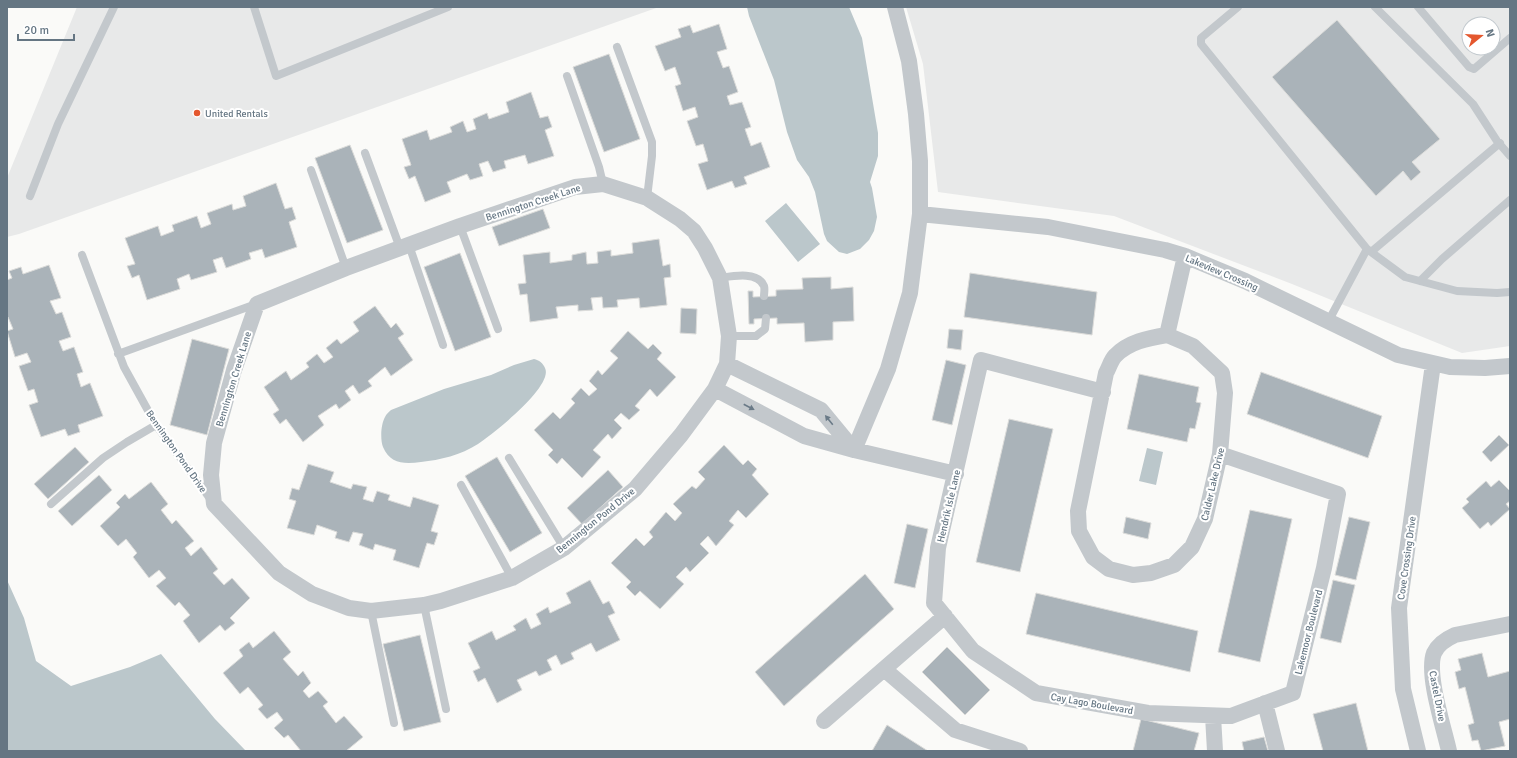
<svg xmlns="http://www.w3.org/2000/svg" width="1517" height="758" viewBox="0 0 1517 758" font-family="Signika,sans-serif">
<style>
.built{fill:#e8e9e9;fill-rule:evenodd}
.water{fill:#bbc7cb}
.building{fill:#aab3b9;stroke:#dcdcda}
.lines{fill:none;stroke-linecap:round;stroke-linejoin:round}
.service{stroke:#c3c8cc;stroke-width:8}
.minor{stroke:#c3c8cc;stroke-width:16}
.oneway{fill:#6a7a87}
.poi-dot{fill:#e4572e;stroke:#fff;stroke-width:1.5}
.labels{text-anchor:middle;stroke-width:4;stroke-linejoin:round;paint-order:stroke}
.poi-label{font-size:10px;fill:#657683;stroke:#fff;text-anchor:start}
.street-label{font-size:10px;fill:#657683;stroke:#fff}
</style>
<rect width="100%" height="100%" fill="#fafaf8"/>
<!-- built -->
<path class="built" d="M 77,7 L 659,7 L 19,234 L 7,237 L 7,178 Z
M 906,7 L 1510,7 L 1510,346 L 1462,353 L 1292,284 L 1114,216 L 938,192 L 923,64 ZM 1469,24 L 1493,24 L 1493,48 L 1469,48 Z"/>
<!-- water -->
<path class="water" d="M 747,7 L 849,7 L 862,38 L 878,133 L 878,156 L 870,182 L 872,188 L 877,217 L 874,231 L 869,240 L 860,249 L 847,254 L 839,252 L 827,241 L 824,234 L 815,192 L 809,177 L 797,160 L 787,132 L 774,80 L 749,16 Z
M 786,203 L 820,244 L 798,262 L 765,221 Z
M 534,359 C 539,360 543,363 545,368 C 554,386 493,434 478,444 C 461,455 440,460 421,462 C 404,464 390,464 383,447 C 380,439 381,424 385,417 C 386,414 389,412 391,410 L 444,389 L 491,375 L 514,365 Z
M 1147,448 L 1163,452 L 1156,485 L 1139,481 Z
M 7,580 L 24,618 L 36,661 L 71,686 L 130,667 L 161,654 L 215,719 L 246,751 L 7,751 Z"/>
<!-- building -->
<path class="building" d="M 1337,20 L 1440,139 L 1412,162 L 1421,172 L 1411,181 L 1403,171 L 1376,196 L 1272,77 Z
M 719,24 L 727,49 L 717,52 L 723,68 L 729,66 L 738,92 L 727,96 L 730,105 L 742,102 L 751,127 L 745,129 L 751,146 L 761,142 L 770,167 L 744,177 L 747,184 L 735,188 L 732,181 L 707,190 L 698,164 L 708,161 L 703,144 L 696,146 L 687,121 L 698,117 L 695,107 L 683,111 L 675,86 L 681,84 L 675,67 L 665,71 L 655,46 L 681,37 L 678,29 L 690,25 L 693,33 Z
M 609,54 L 640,139 L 604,152 L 573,67 Z
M 531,92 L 540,118 L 548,116 L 552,127 L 545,130 L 554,156 L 528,164 L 525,155 L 504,161 L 506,168 L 493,172 L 488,161 L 479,164 L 483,176 L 470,180 L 467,174 L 447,182 L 451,192 L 425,202 L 415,176 L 409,179 L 404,167 L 411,165 L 402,139 L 427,130 L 430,140 L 452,132 L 450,127 L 463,121 L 467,132 L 476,129 L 473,119 L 487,113 L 489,119 L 509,112 L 506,102 Z
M 350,145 L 383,230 L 347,243 L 315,158 Z
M 276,183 L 285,209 L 292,207 L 296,219 L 289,222 L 297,247 L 265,258 L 262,249 L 249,253 L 251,259 L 226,268 L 222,257 L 213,260 L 217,272 L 191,280 L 189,274 L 177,279 L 180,289 L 147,300 L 139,275 L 132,278 L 127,266 L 135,264 L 125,238 L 158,226 L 161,236 L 174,231 L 172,225 L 197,216 L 201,228 L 211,224 L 207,213 L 232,204 L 233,210 L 246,206 L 243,196 Z
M 543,209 L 550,228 L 499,246 L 492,227 Z
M 659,239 L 663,266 L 670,264 L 671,277 L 664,278 L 667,305 L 640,308 L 639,298 L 617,300 L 618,307 L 603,308 L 602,297 L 591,298 L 593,310 L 578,311 L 578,305 L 556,307 L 558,318 L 530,322 L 527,294 L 520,295 L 518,284 L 526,283 L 523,255 L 550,252 L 550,263 L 572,260 L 572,255 L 586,252 L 587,264 L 598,263 L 597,252 L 611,250 L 611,256 L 633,253 L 632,243 Z
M 460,253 L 491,337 L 455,351 L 424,267 Z
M 49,265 L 61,298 L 50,301 L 56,314 L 62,312 L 71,337 L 59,341 L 63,351 L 74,347 L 83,372 L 77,374 L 81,387 L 90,383 L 103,416 L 78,425 L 80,432 L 68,436 L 65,429 L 41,437 L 29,405 L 38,402 L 34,389 L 28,391 L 19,366 L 31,362 L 27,353 L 15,357 L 7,331 L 13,329 L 8,317 L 7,317 L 7,280 L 12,278 L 9,271 L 21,267 L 23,274 Z
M 970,273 L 1097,292 L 1092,335 L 964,317 Z
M 831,277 L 831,289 L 853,287 L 854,321 L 833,322 L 833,340 L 805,342 L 804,323 L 777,324 L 777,318 L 754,319 L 754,324 L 749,324 L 748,291 L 753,291 L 753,297 L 776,296 L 776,290 L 803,289 L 802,278 Z
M 375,306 L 391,328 L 396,323 L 404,334 L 398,338 L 413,360 L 391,376 L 385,367 L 368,381 L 372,386 L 359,394 L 353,385 L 345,391 L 351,400 L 339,409 L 336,404 L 318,416 L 324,425 L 303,442 L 286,419 L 280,424 L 273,414 L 279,410 L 264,387 L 286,371 L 291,380 L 309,367 L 306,363 L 317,354 L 324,363 L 333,357 L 326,348 L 337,339 L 341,344 L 359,331 L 353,322 Z
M 681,308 L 697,309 L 696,334 L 680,333 Z
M 949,329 L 963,330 L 961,350 L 947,348 Z
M 628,331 L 648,349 L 653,344 L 662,353 L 657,359 L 676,377 L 657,397 L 650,389 L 635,406 L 640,410 L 629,420 L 621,413 L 614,420 L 622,428 L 612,439 L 608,434 L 593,450 L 601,457 L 582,478 L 562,458 L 557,464 L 548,455 L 553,450 L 534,430 L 553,412 L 560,419 L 575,403 L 571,399 L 581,388 L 589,396 L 597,389 L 589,381 L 598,370 L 602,375 L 618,358 L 610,351 Z
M 192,339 L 229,349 L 207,435 L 170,425 Z
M 946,360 L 966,365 L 952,425 L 932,420 Z
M 1261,372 L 1382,416 L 1368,458 L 1247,414 Z
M 1139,374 L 1199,387 L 1196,402 L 1201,403 L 1195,429 L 1190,428 L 1187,442 L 1127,429 Z
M 1009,419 L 1053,429 L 1020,572 L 976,562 Z
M 1499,435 L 1509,445 L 1491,462 L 1482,452 Z
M 724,445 L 743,465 L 748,460 L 757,469 L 752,475 L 769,494 L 746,518 L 738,510 L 729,521 L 734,525 L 716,546 L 708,536 L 700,544 L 709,553 L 690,572 L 686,567 L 676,577 L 684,584 L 660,609 L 640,591 L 635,596 L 626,587 L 631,582 L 611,563 L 636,538 L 644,546 L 653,537 L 649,532 L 666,512 L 675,521 L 682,513 L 673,504 L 692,486 L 696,489 L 705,479 L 698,472 Z
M 75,447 L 89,462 L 48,499 L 34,484 Z
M 497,457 L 542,533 L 510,552 L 465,476 Z
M 308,464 L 334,472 L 330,482 L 351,489 L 353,484 L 367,487 L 363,499 L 373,502 L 377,491 L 390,495 L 388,500 L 410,507 L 413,497 L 439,505 L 431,531 L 438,533 L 434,545 L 427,543 L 419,568 L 393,560 L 396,550 L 375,544 L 373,550 L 359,545 L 363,534 L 353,532 L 349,542 L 335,538 L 337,532 L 317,525 L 314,535 L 287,528 L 296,501 L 289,499 L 292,488 L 299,490 Z
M 608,470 L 623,487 L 582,524 L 567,508 Z
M 99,475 L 112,490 L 72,526 L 58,511 Z
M 1499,480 L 1510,491 L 1510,501 L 1506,504 L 1510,509 L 1491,526 L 1488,522 L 1480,529 L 1462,508 L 1469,502 L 1466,499 L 1486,481 L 1491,487 Z
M 151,482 L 168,504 L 161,510 L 172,524 L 176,520 L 194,541 L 185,548 L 191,556 L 201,547 L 218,569 L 213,573 L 224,585 L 232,578 L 250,598 L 230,618 L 235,623 L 225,631 L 220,625 L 199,643 L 183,621 L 190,615 L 179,602 L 175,606 L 156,586 L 166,578 L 159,570 L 149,578 L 133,557 L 137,553 L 126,539 L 118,546 L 100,526 L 120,507 L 116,503 L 125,494 L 129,499 Z
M 1250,510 L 1292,519 L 1260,662 L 1218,652 Z
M 1126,517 L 1151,523 L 1148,539 L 1123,533 Z
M 1349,517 L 1370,522 L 1356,580 L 1335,575 Z
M 907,524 L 928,529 L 915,588 L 894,583 Z
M 865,574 L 894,609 L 784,706 L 755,672 Z
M 590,580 L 603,604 L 609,601 L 615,613 L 608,616 L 620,640 L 596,652 L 591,643 L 571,653 L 574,659 L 561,665 L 556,655 L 547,660 L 552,670 L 539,676 L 536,671 L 517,680 L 522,690 L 497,703 L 485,678 L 478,682 L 473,671 L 480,668 L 468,643 L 492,631 L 496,640 L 516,630 L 513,626 L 526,618 L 531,629 L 541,624 L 536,614 L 548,607 L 550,613 L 571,603 L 566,593 Z
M 1333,580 L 1355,585 L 1341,643 L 1320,638 Z
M 1036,593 L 1198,631 L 1190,672 L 1026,634 Z
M 274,631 L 291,652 L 283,659 L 298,676 L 303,671 L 311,683 L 303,691 L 309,698 L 318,691 L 328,702 L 323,706 L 336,723 L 344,716 L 363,737 L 346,751 L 301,751 L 288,735 L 284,738 L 274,728 L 283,720 L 277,712 L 267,719 L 258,709 L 263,705 L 248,687 L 240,694 L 223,673 L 243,656 L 239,650 L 249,642 L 253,648 Z
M 420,635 L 441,722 L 404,731 L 383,644 Z
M 947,647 L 990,690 L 965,715 L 922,672 Z
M 1482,653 L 1488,677 L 1510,671 L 1510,719 L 1499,722 L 1505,746 L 1481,751 L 1478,740 L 1472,741 L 1468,725 L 1474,723 L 1465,687 L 1459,689 L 1455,672 L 1461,670 L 1458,659 Z
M 1356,703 L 1368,751 L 1323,751 L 1313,714 Z
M 1141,719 L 1199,733 L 1194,751 L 1133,751 Z
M 887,725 L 928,751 L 872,751 Z
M 1264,737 L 1268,751 L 1244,751 L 1242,742 Z"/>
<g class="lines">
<!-- service -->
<path class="service" d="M 254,7 L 276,76 L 448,7
M 1238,7 L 1201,38 L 1201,44 L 1367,249 L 1328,322
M 1375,7 L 1473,104 L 1497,141 L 1510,156
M 1418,7 L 1469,67 L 1474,69 L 1510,38
M 617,47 L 652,142 L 652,156 L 647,198
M 567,76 L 599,167 L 603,184
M 365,153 L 400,248
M 311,170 L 346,268
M 30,196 L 58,124 L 114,7
M 460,226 L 498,329
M 409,245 L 443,345
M 1367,249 L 1405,277 L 1457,291 L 1497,293 L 1510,292
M 1371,252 L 1500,143
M 82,255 L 124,367 L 156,425 L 211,500
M 720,278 C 733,276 758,271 764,286 C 765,289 764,293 764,296
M 1420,281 L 1442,259 L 1510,200
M 729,336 L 756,336 L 765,329 L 766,318
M 118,354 L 256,304
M 509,458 L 564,548
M 461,485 L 512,578
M 51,504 L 103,458 L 127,442 L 156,425
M 424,605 L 446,709
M 371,611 L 394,723"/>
<!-- minor -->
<path class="minor" d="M 603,184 L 647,198 L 680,219 L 694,231 L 705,248 L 720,278 L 729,336 L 727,364 L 715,389 L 681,435 L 635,489 L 564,548 L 512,578 L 441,601 L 424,605 L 371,611 L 349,608 L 312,594 L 279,573 L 214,504 L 211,475 L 214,443 L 234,370 L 257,304 L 346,268 L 460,226 L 575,187 Z
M 920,214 L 1048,227 L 1165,250 L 1185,256 L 1245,281 L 1398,355 L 1450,367 L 1485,368 L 1510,366
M 1167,335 L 1193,346 L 1222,373 L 1225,393 L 1220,454 L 1205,519 L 1192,547 L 1174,565 L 1151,573 L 1133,575 L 1109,569 L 1093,557 L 1079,531 L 1078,511 L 1106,373 C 1109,368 1111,360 1115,356 C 1128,342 1148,338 1167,335 L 1185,256
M 727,364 L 821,410 L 854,450
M 715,389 L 804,436 L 854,450 L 956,474
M 1103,392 L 981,360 L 938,548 L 934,603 L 973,651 L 1036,693 L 1148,713 L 1231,716 L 1293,693 L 1324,568 L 1338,494 L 1220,454
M 854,450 L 888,369 L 910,293 L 920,214 L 920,161 L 916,114 L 909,61 L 895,7
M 884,669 L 955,730 L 1020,751
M 1265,703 L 1277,751
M 1213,716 L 1215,751
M 824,721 L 945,616
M 1418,751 L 1403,689 L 1399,608 L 1433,364
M 1449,751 C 1444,728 1426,674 1434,653 C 1438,644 1446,639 1455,635 L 1510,624"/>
</g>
<!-- one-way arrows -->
<defs><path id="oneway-solid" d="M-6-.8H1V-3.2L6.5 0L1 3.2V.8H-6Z"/></defs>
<g class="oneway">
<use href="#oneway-solid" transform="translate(749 407) rotate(28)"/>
<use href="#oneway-solid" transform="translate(829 420) rotate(-129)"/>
</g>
<!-- markers -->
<circle class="poi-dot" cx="197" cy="113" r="4"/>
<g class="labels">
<!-- poi labels -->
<g class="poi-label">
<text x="205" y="117">United Rentals</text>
</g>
<!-- street labels -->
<g class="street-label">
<text transform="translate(533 202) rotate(-18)" y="4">Bennington Creek Lane</text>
<text transform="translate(1222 272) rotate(23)" y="4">Lakeview Crossing</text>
<text transform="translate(233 379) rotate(-73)" y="4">Bennington Creek Lane</text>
<text transform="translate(177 451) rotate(55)" y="4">Bennington Pond Drive</text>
<text transform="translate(1212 484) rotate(-77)" y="4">Calder Lake Drive</text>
<text transform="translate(948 506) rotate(-77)" y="4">Hendrik Isle Lane</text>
<text transform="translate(595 520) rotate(-39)" y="4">Bennington Pond Drive</text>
<text transform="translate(1406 558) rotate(-82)" y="4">Cove Crossing Drive</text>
<text transform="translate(1308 632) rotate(-76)" y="4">Lakemoor Boulevard</text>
<text transform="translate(1438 696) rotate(79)" y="4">Castel Drive</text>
<text transform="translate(1092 703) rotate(10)" y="4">Cay Lago Boulevard</text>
</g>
</g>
<!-- border -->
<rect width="1517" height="758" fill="none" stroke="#657683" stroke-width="16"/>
<!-- north arrow -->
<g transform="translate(1481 36) rotate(72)"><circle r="19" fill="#ffffff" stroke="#c1c8cd"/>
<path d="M0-3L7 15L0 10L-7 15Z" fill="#e4572e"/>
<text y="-6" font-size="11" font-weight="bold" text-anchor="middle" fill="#657683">N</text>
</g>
<!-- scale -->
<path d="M18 34v6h56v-6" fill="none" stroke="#657683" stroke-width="2"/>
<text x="24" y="34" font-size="12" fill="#657683" stroke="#ffffff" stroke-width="3" paint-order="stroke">20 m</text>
</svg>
